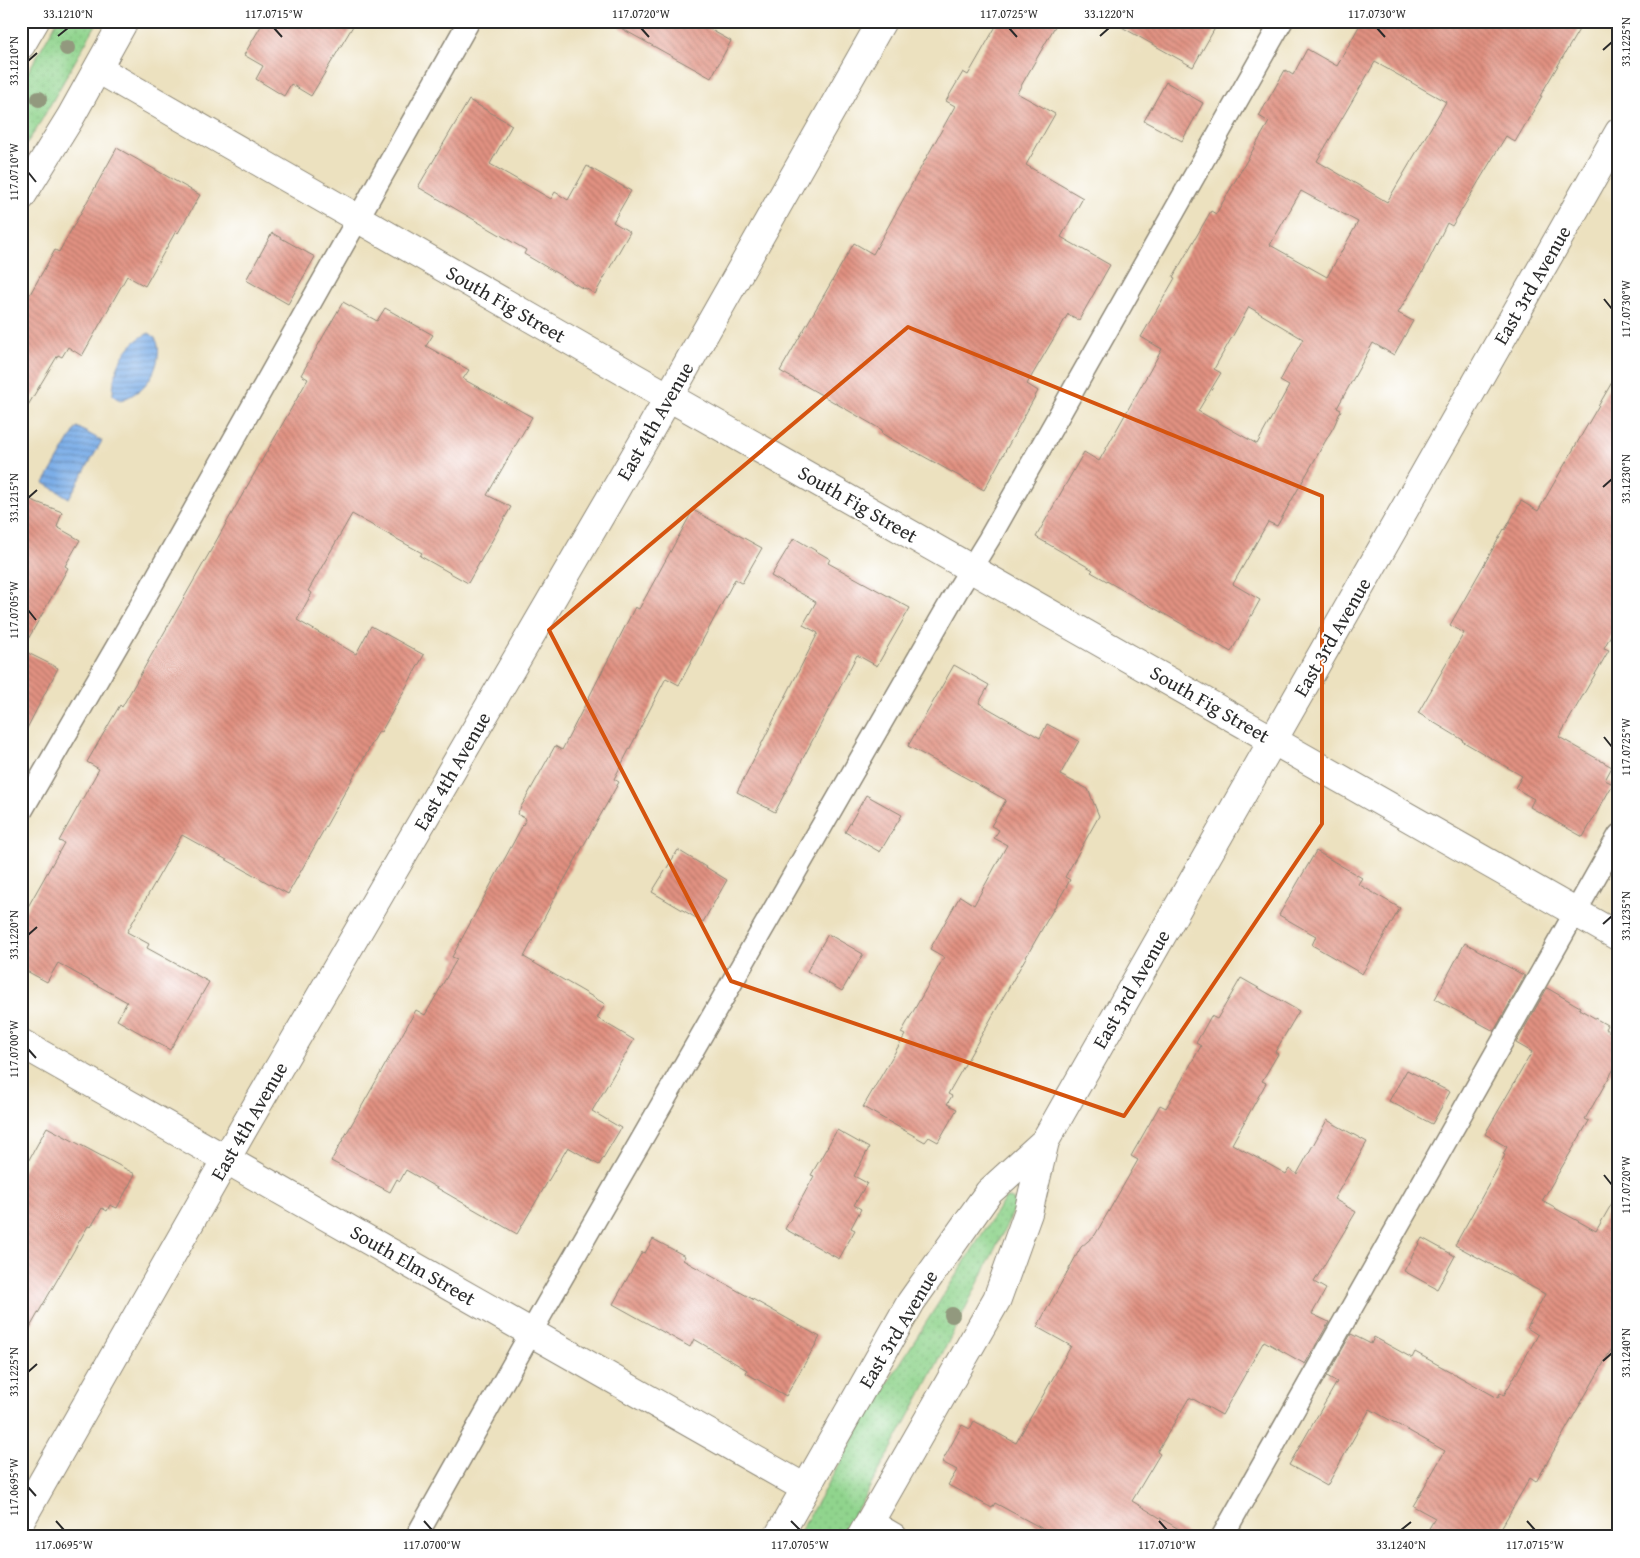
<svg xmlns="http://www.w3.org/2000/svg" width="1640" height="1558" viewBox="0 0 1640 1558" font-family="'Gentium Book Plus',serif">
<style>
.grass{fill:url(#grass-dots);stroke:#5e805c}
.water{fill:url(#water-rules);stroke:#546c8a}
.building{fill:url(#building-back-hatch);fill-rule:evenodd}
.lines{fill:none;stroke-linecap:round;stroke-linejoin:round}
.service-casing{stroke:#8c8675;stroke-width:24}
.minor-casing{stroke:#8c8675;stroke-width:30}
.tertiary-casing{stroke:#8c8675;stroke-width:30}
.service{stroke:#fff;stroke-width:21}
.minor{stroke:#fff;stroke-width:28}
.tertiary{stroke:#fff;stroke-width:28}
.tree{fill:#92997e}
.marked{fill:none;stroke:#d5540f;stroke-width:4;stroke-linejoin:round}
.ticks{fill:none;stroke:#2b2b2b;stroke-width:2}
.labels{text-anchor:middle;stroke-width:4;stroke-linejoin:round;paint-order:stroke}
.street-label{font-size:20px;fill:#2b2b2b;stroke:#fff}
.neatline{fill:none;stroke:#2b2b2b;stroke-width:2}
.ticks-label{font-size:12px;text-anchor:middle;fill:#2b2b2b}
</style>
<defs>
<pattern id="grass-dots" width="8" height="8" patternUnits="userSpaceOnUse" patternTransform="scale(1.25)"><rect width="8" height="8" fill="#90d48d"/><path d="M2 2h.1M6 6h.1" fill="none" stroke="#7cb67a" stroke-width="1.8" stroke-linecap="round"/></pattern>
<pattern id="water-rules" width="6" height="5" patternUnits="userSpaceOnUse" patternTransform="scale(1.25)"><rect width="6" height="5" fill="#7caee8"/><path d="M0 2.5h6" fill="none" stroke="#668ebc"/></pattern>
<pattern id="building-back-hatch" width="6" height="6" patternUnits="userSpaceOnUse" patternTransform="scale(1.25)"><rect width="6" height="6" fill="#e19181"/><path d="M-1 5l2 2M0 0l6 6M5-1l2 2" fill="none" stroke="#b7776a"/></pattern>
</defs>
<rect width="100%" height="100%" fill="#fff"/>
<filter id="ink" filterUnits="userSpaceOnUse"><feTurbulence type="fractalNoise" baseFrequency=".02" numOctaves="2"/><feDisplacementMap in="SourceGraphic" scale="10" xChannelSelector="R" yChannelSelector="G"/><feConvolveMatrix kernelMatrix="1 2 1 2 8 2 1 2 1" color-interpolation-filters="sRGB"/></filter>
<filter id="wash" filterUnits="userSpaceOnUse"><feTurbulence type="fractalNoise" baseFrequency=".0096" numOctaves="4" result="noise"/><feDisplacementMap in="SourceGraphic" scale="20" xChannelSelector="R" yChannelSelector="G"/><feGaussianBlur stdDeviation="1.12" result="paint"/><feColorMatrix in="noise" values="0 0 0 0 0 0 0 0 0 0 0 0 0 0 0 0 0 1.4 0 .05"/><feComposite in="paint" operator="in"/></filter>
<g filter="url(#wash)">
<rect width="100%" height="100%" fill="#ece1bf"/>
<!-- grass -->
<path class="grass" d="M 57,21 L 98,21 L 37,128 L 21,152 L 21,84 Z
M 1010,1198 L 1015,1201 L 1014,1210 C 960,1321 904,1431 841,1537 L 797,1537 L 870,1411 L 1000,1206 L 1005,1199 Z"/>
<!-- water -->
<path class="water" d="M 149,333 C 167,342 156,374 145,385 C 138,392 130,397 121,400 L 116,398 L 113,395 C 113,369 124,344 149,333 Z
M 77,427 L 102,441 L 69,498 L 44,483 Z"/>
<g id="blocks">
<!-- building -->
<path class="building" d="M 264,21 L 356,21 L 311,96 L 291,84 L 284,96 L 256,79 L 263,66 L 244,55 Z
M 608,21 L 695,21 L 731,41 L 711,78 Z
M 999,21 L 1058,21 L 1017,93 L 1055,114 L 1026,165 L 1083,198 L 1061,237 L 1110,265 L 1079,320 L 1068,314 L 1027,384 L 1038,391 L 984,490 L 914,451 L 914,452 L 881,433 L 882,430 L 780,371 L 854,243 L 873,254 L 955,106 L 946,101 L 963,72 L 968,75 Z
M 1111,21 L 1219,21 L 1193,67 Z
M 1362,21 L 1584,21 L 1540,96 L 1542,96 L 1515,142 L 1506,136 L 1452,226 L 1447,223 L 1425,268 L 1398,313 L 1413,321 L 1394,355 L 1373,343 L 1337,408 L 1341,410 L 1334,426 L 1277,526 L 1268,522 L 1233,584 L 1260,600 L 1231,652 L 1091,572 L 1093,570 L 1036,537 L 1084,452 L 1099,461 L 1162,349 L 1141,337 L 1175,278 L 1173,277 L 1211,211 L 1216,214 L 1269,122 L 1259,116 L 1285,70 L 1293,75 L 1307,49 L 1337,66 ZM 1375,62 L 1446,102 L 1387,202 L 1317,161 ZM 1301,191 L 1358,222 L 1327,277 L 1270,245 ZM 1249,307 L 1303,339 L 1280,381 L 1289,386 L 1257,444 L 1198,411 L 1221,373 L 1214,369 Z
M 1166,82 L 1203,103 L 1182,141 L 1144,121 Z
M 469,100 L 512,125 L 490,164 L 551,199 L 555,192 L 568,200 L 587,166 L 631,191 L 613,222 L 630,232 L 595,294 L 585,288 L 584,289 L 524,254 L 526,250 L 418,187 Z
M 117,148 L 200,195 L 178,233 L 176,231 L 145,286 L 127,276 L 82,356 L 68,347 L 62,357 L 58,355 L 21,417 L 21,310 L 55,250 L 59,252 Z
M 272,233 L 315,257 L 288,304 L 246,280 Z
M 343,302 L 377,321 L 385,308 L 433,335 L 426,346 L 469,370 L 463,379 L 532,417 L 487,495 L 511,507 L 468,583 L 420,556 L 422,553 L 352,514 L 308,591 L 312,593 L 297,620 L 356,654 L 371,626 L 424,655 L 381,732 L 379,731 L 288,894 L 182,835 L 127,932 L 149,944 L 147,948 L 209,982 L 170,1050 L 117,1020 L 127,1002 L 58,963 L 47,982 L 21,968 L 21,919 L 64,843 L 59,841 L 99,769 L 87,762 L 120,705 L 122,707 L 308,379 L 301,375 Z
M 1619,370 L 1619,620 L 1604,648 L 1609,650 L 1559,737 L 1612,767 L 1605,780 L 1613,784 L 1583,837 L 1530,807 L 1534,799 L 1515,788 L 1522,776 L 1462,741 L 1463,740 L 1418,713 L 1464,633 L 1450,625 L 1504,529 L 1505,530 L 1521,501 L 1538,511 Z
M 21,496 L 62,512 L 57,527 L 80,540 L 65,566 L 68,568 L 22,650 L 58,668 L 21,740 Z
M 693,510 L 762,548 L 742,583 L 735,579 L 679,685 L 666,678 L 614,779 L 619,782 L 557,893 L 524,957 L 605,1004 L 597,1018 L 634,1040 L 592,1111 L 621,1128 L 599,1165 L 568,1147 L 517,1234 L 406,1170 L 400,1181 L 397,1179 L 390,1192 L 331,1161 L 416,1010 L 425,1015 L 457,959 L 452,957 L 526,819 L 517,814 L 555,746 L 562,750 L 635,607 L 639,609 Z
M 794,538 L 830,559 L 828,563 L 910,608 L 877,666 L 857,655 L 775,812 L 737,792 L 818,633 L 803,625 L 816,602 L 771,576 Z
M 954,665 L 989,685 L 979,703 L 1040,738 L 1047,724 L 1079,741 L 1060,775 L 1088,789 L 1099,816 L 1065,877 L 1070,880 L 948,1094 L 952,1096 L 947,1104 L 957,1109 L 938,1142 L 929,1137 L 925,1142 L 863,1107 L 905,1035 L 901,1033 L 944,957 L 930,949 L 960,896 L 974,905 L 1007,845 L 994,838 L 999,830 L 991,826 L 1006,800 L 908,746 Z
M 866,795 L 902,815 L 880,852 L 845,832 Z
M 678,850 L 727,880 L 703,922 L 652,892 Z
M 1316,851 L 1362,878 L 1358,884 L 1400,908 L 1362,974 L 1312,945 L 1316,936 L 1279,915 Z
M 828,934 L 863,954 L 842,991 L 807,971 Z
M 1465,943 L 1525,976 L 1494,1031 L 1435,999 Z
M 1241,978 L 1299,1011 L 1275,1052 L 1278,1054 L 1262,1081 L 1266,1083 L 1232,1144 L 1286,1174 L 1289,1169 L 1297,1174 L 1327,1120 L 1367,1142 L 1334,1199 L 1356,1212 L 1314,1282 L 1326,1289 L 1312,1314 L 1329,1322 L 1305,1364 L 1264,1341 L 1222,1415 L 1193,1399 L 1193,1400 L 1189,1398 L 1157,1452 L 1160,1454 L 1132,1501 L 1192,1537 L 1058,1537 L 995,1503 L 992,1508 L 948,1485 L 957,1470 L 942,1462 L 962,1425 L 970,1429 L 974,1421 L 1016,1443 L 1071,1346 L 1037,1327 L 1081,1247 L 1095,1235 L 1138,1160 L 1131,1156 L 1160,1105 L 1166,1108 L 1201,1046 L 1196,1043 L 1211,1016 L 1217,1019 Z
M 1547,988 L 1580,1007 L 1579,1009 L 1607,1025 L 1605,1029 L 1619,1037 L 1619,1060 L 1585,1119 L 1589,1121 L 1542,1201 L 1596,1231 L 1619,1191 L 1619,1336 L 1536,1482 L 1530,1478 L 1496,1537 L 1424,1537 L 1435,1518 L 1413,1506 L 1445,1451 L 1370,1409 L 1327,1486 L 1289,1465 L 1337,1382 L 1327,1376 L 1351,1334 L 1371,1344 L 1374,1337 L 1412,1358 L 1415,1352 L 1498,1398 L 1500,1393 L 1504,1395 L 1538,1335 L 1527,1328 L 1545,1294 L 1455,1245 L 1505,1155 L 1503,1154 L 1507,1147 L 1485,1134 L 1532,1052 L 1516,1043 Z
M 1407,1070 L 1450,1092 L 1432,1124 L 1389,1101 Z
M 47,1127 L 135,1174 L 117,1208 L 110,1205 L 107,1211 L 102,1208 L 91,1227 L 88,1226 L 21,1343 L 21,1174 Z
M 837,1130 L 869,1148 L 854,1176 L 867,1183 L 854,1205 L 861,1209 L 851,1228 L 855,1230 L 839,1259 L 785,1229 L 814,1176 L 811,1175 Z
M 1422,1238 L 1455,1256 L 1437,1289 L 1404,1271 Z
M 653,1239 L 685,1256 L 683,1260 L 820,1337 L 786,1396 L 746,1373 L 747,1370 L 694,1339 L 690,1347 L 613,1304 L 642,1252 L 645,1253 Z"/>
</g>
</g>
<g filter="url(#ink)">
<use href="#blocks" fill-opacity="0" stroke="#8c8675" stroke-width="1"/>
<g class="lines">
<!-- service casing -->
<g class="service-casing">
<path id="service" d="M 21,812 L 139,608 L 469,21
M 416,1537 L 547,1304 L 957,591 L 989,539 L 1282,21
M 1222,1537 L 1619,835"/>
</g>
<!-- minor casing -->
<g class="minor-casing">
<path id="minor" d="M 98,69 L 632,376 L 1619,937
M 21,1043 L 805,1488
M 21,1520 L 242,1131 L 646,437 L 882,21
M 869,1523 L 893,1537
M 778,1537 L 911,1302 L 989,1192 L 1045,1141
M 861,1537 L 997,1299 L 1028,1213 L 1045,1141 L 1619,132"/>
</g>
<!-- tertiary casing -->
<g class="tertiary-casing">
<path id="tertiary" d="M 21,45 L 35,21
M 21,197 L 70,118 L 124,21"/>
</g>
<!-- service -->
<use href="#service" class="service"/>
<!-- minor -->
<use href="#minor" class="minor"/>
<!-- tertiary -->
<use href="#tertiary" class="tertiary"/>
</g>
<!-- trees -->
<g class="tree">
<circle cx="67" cy="48" r="8"/>
<circle cx="39" cy="99" r="8"/>
<circle cx="952" cy="1315" r="8"/>
</g>
</g>
<!-- marked area -->
<path class="marked" d="M 908,327 L 1322,496 L 1322,824 L 1124,1116 L 731,981 L 549,630 Z"/>
<!-- ticks -->
<path class="ticks" d="M 274,28 L 282,37M 641,28 L 649,37M 1009,28 L 1017,37M 1377,28 L 1385,37M 58,36 L 68,28M 1100,36 L 1109,28M 1603,50 L 1612,42M 28,61 L 37,53M 28,172 L 36,182M 1604,299 L 1612,309M 1603,487 L 1612,479M 28,498 L 37,490M 28,610 L 36,620M 1604,737 L 1612,747M 1603,924 L 1612,916M 28,935 L 37,927M 28,1049 L 36,1058M 1604,1175 L 1612,1185M 1603,1361 L 1612,1353M 28,1372 L 37,1364M 28,1487 L 36,1496M 56,1521 L 64,1530M 424,1521 L 432,1530M 791,1521 L 800,1530M 1159,1521 L 1167,1530M 1527,1521 L 1535,1530M 1401,1530 L 1411,1522"/>
<g class="labels">
<!-- street labels -->
<g class="street-label">
<text transform="translate(1532 285) rotate(-60)" y="7">East 3rd Avenue</text>
<text transform="translate(506 304) rotate(30)" y="7">South Fig Street</text>
<text transform="translate(655 421) rotate(-60)" y="7">East 4th Avenue</text>
<text transform="translate(858 504) rotate(30)" y="7">South Fig Street</text>
<text transform="translate(1332 637) rotate(-60)" y="7">East 3rd Avenue</text>
<text transform="translate(1210 704) rotate(30)" y="7">South Fig Street</text>
<text transform="translate(452 771) rotate(-60)" y="7">East 4th Avenue</text>
<text transform="translate(1131 989) rotate(-60)" y="7">East 3rd Avenue</text>
<text transform="translate(249 1121) rotate(-60)" y="7">East 4th Avenue</text>
<text transform="translate(413 1265) rotate(30)" y="7">South Elm Street</text>
<text transform="translate(898 1329) rotate(-59)" y="7">East 3rd Avenue</text>
</g>
</g>
<!-- margin -->
<rect width="1640" height="1558" fill="none" stroke="#fff" stroke-width="55"/>
<rect x="28" y="28" width="1584" height="1502" class="neatline"/>
<g class="ticks-label">
<text x="68" y="18">33.1210°N</text>
<text x="274" y="18">117.0715°W</text>
<text x="641" y="18">117.0720°W</text>
<text x="1009" y="18">117.0725°W</text>
<text x="1109" y="18">33.1220°N</text>
<text x="1377" y="18">117.0730°W</text>
<text transform="translate(1626 42) rotate(-90)" y="4">33.1225°N</text>
<text transform="translate(14 61) rotate(-90)" y="4">33.1210°N</text>
<text transform="translate(14 172) rotate(-90)" y="4">117.0710°W</text>
<text transform="translate(1626 309) rotate(-90)" y="4">117.0730°W</text>
<text transform="translate(1626 479) rotate(-90)" y="4">33.1230°N</text>
<text transform="translate(14 498) rotate(-90)" y="4">33.1215°N</text>
<text transform="translate(14 610) rotate(-90)" y="4">117.0705°W</text>
<text transform="translate(1626 747) rotate(-90)" y="4">117.0725°W</text>
<text transform="translate(1626 916) rotate(-90)" y="4">33.1235°N</text>
<text transform="translate(14 935) rotate(-90)" y="4">33.1220°N</text>
<text transform="translate(14 1049) rotate(-90)" y="4">117.0700°W</text>
<text transform="translate(1626 1185) rotate(-90)" y="4">117.0720°W</text>
<text transform="translate(1626 1353) rotate(-90)" y="4">33.1240°N</text>
<text transform="translate(14 1372) rotate(-90)" y="4">33.1225°N</text>
<text transform="translate(14 1487) rotate(-90)" y="4">117.0695°W</text>
<text x="64" y="1549">117.0695°W</text>
<text x="432" y="1549">117.0700°W</text>
<text x="800" y="1549">117.0705°W</text>
<text x="1167" y="1549">117.0710°W</text>
<text x="1401" y="1549">33.1240°N</text>
<text x="1535" y="1549">117.0715°W</text>
</g>
</svg>
